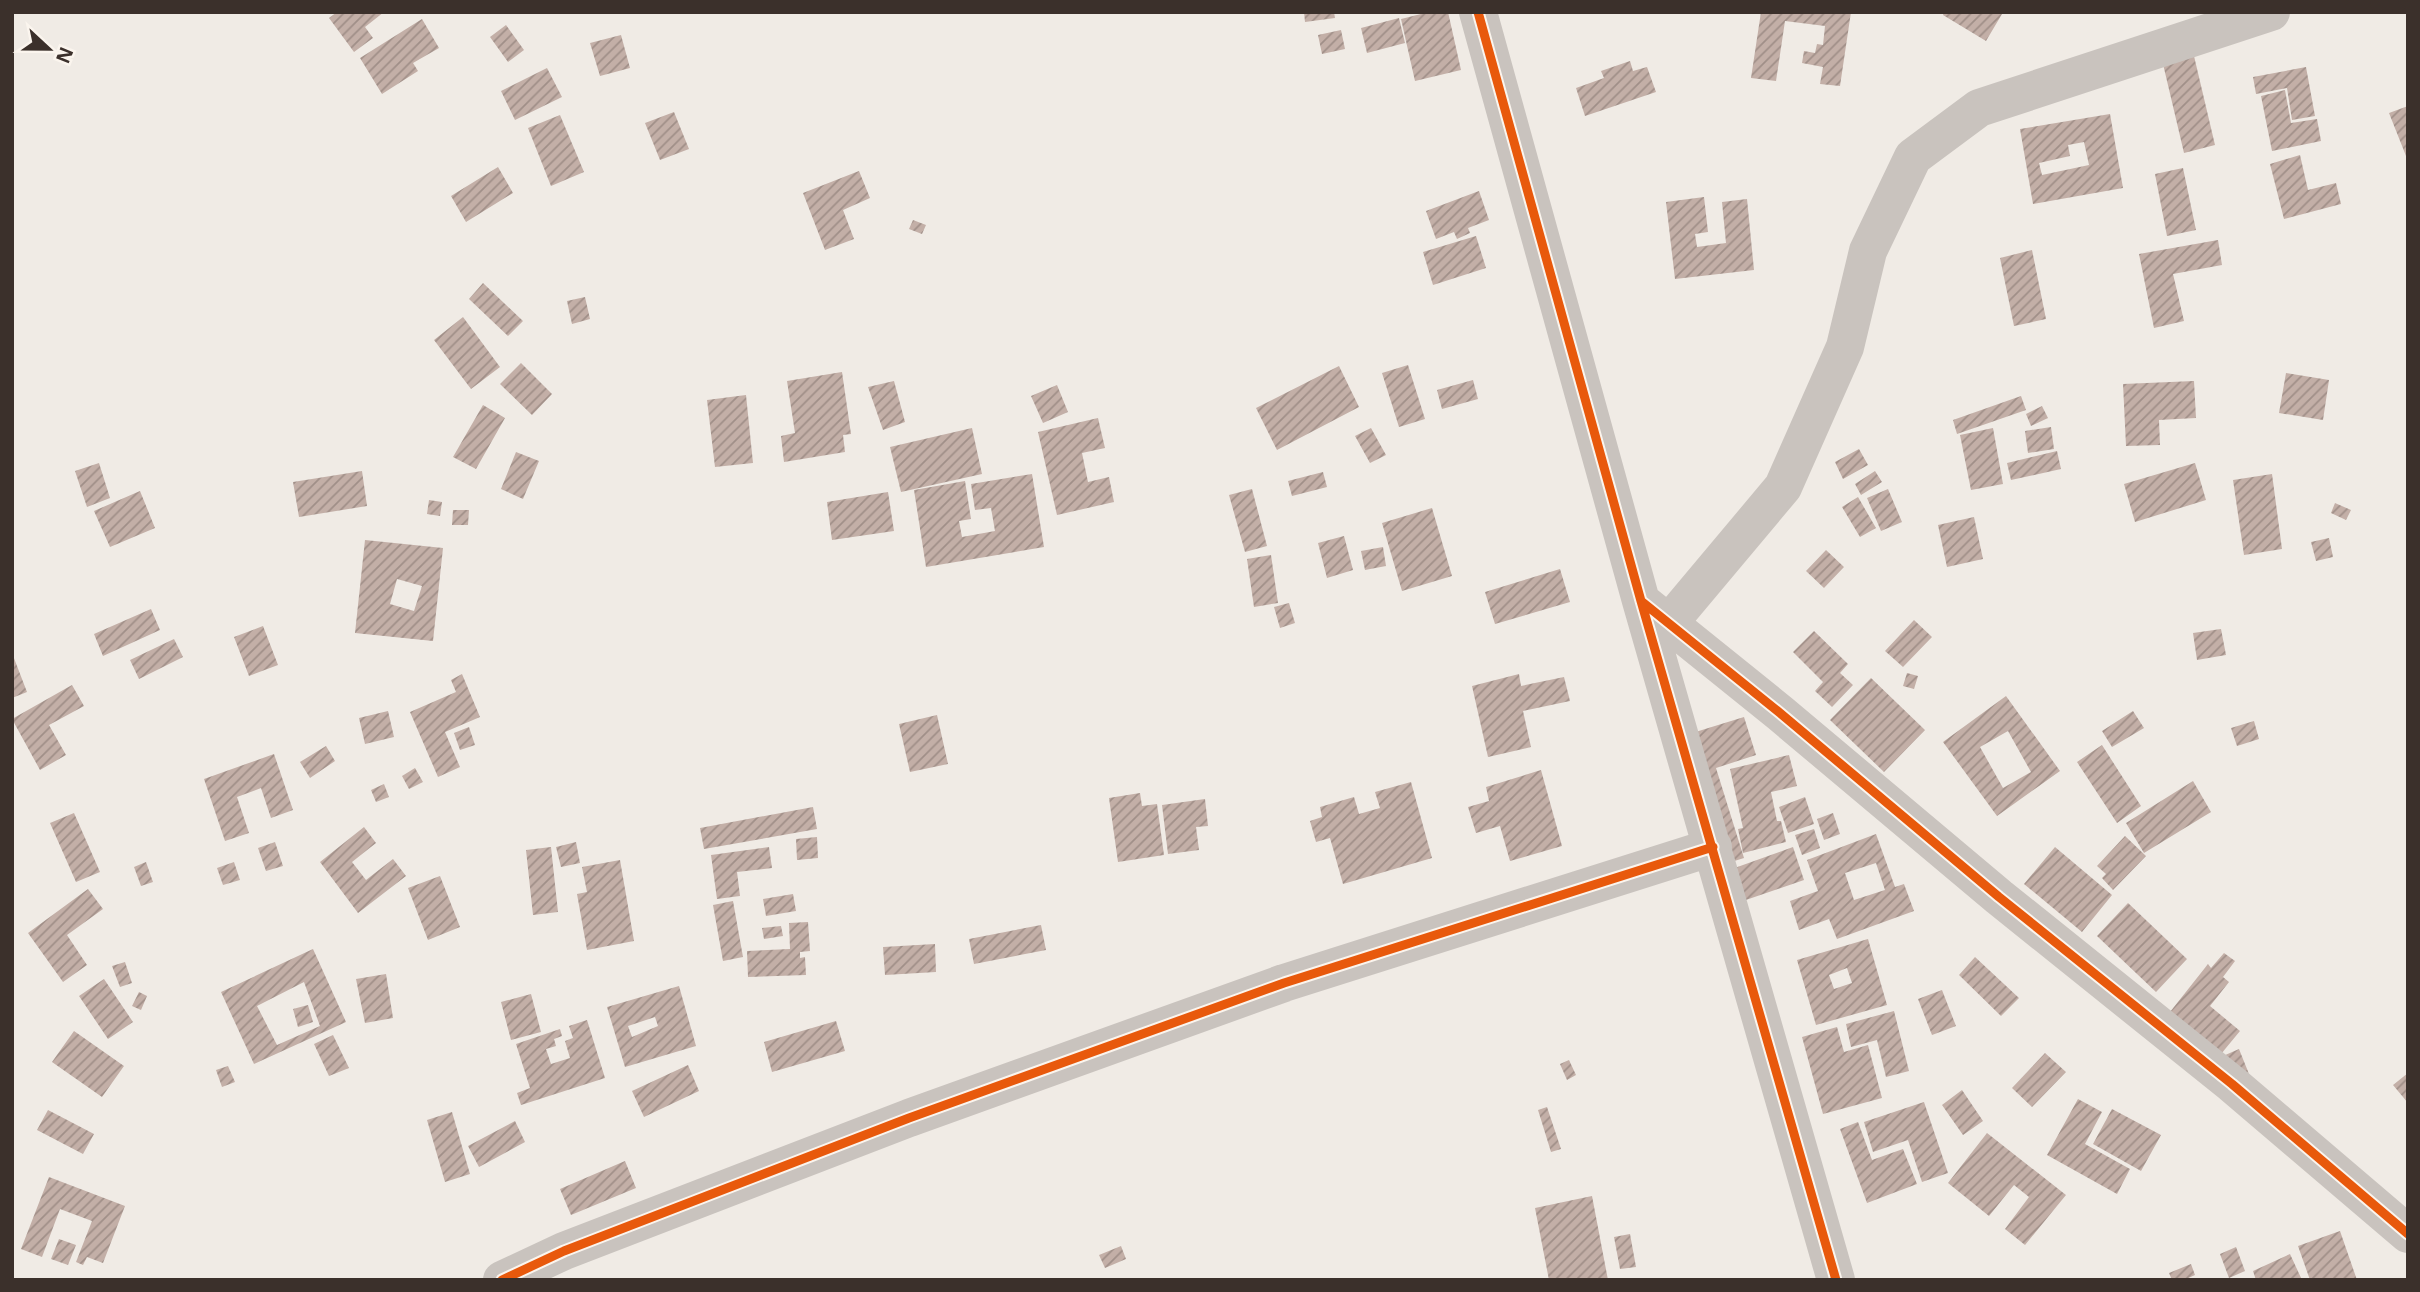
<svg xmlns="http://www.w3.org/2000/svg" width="2420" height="1292" viewBox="0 0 2420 1292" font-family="'Open Sans',sans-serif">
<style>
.building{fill:url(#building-hatch);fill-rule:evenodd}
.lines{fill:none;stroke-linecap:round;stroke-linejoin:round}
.street{stroke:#c9c3be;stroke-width:38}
.cycleway-casing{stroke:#fbf5ee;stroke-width:13}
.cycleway{stroke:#e8590c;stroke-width:9}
</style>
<defs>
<pattern id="building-hatch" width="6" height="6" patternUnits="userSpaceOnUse" patternTransform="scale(1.75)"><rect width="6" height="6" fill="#c3afa7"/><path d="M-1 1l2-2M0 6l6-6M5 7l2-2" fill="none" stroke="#a08f88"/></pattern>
</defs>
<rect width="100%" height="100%" fill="#f0ebe5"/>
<!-- building -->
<path class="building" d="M 337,12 L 384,12 L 365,27 L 373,38 L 354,52 L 329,18 Z
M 1304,12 L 1334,12 L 1335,18 L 1305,22 Z
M 1429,12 L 1448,12 L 1461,70 L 1415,81 L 1401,19 Z
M 1761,12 L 1851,12 L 1840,86 L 1820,84 L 1823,67 L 1802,63 L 1804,51 L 1815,53 L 1817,44 L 1823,45 L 1825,26 L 1785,21 L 1776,81 L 1751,78 Z
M 1944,12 L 1999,12 L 2002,14 L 1986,41 L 1943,15 Z
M 1399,18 L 1405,43 L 1367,53 L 1361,28 Z
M 422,19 L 439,48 L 413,63 L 418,71 L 382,94 L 360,58 Z
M 506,25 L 524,50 L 508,62 L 490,37 Z
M 1341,30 L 1345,49 L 1322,54 L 1318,35 Z
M 621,35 L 630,68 L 600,76 L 590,43 Z
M 2194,56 L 2215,145 L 2184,153 L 2163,64 Z
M 1630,61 L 1633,71 L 1647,67 L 1656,92 L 1585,116 L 1576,88 L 1604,78 L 1601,71 Z
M 2306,67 L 2315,116 L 2292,120 L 2287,88 L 2256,94 L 2253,77 Z
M 547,68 L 562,97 L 515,120 L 501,91 Z
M 2285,90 L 2291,123 L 2317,119 L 2321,141 L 2272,151 L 2261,96 Z
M 2408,106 L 2408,161 L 2389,113 Z
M 674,112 L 689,149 L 660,160 L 645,123 Z
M 2110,114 L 2123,188 L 2033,204 L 2020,129 ZM 2084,142 L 2089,165 L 2042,175 L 2039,163 L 2070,156 L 2068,145 Z
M 560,115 L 584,172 L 551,186 L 528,128 Z
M 2300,155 L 2308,190 L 2336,183 L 2341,204 L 2284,219 L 2270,164 Z
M 498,167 L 513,193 L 466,222 L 451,196 Z
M 2183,168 L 2196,230 L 2167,236 L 2155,174 Z
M 859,171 L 870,198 L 843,210 L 854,239 L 825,250 L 803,193 Z
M 1479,191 L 1489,220 L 1468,228 L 1470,233 L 1457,239 L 1454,232 L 1436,239 L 1426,211 Z
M 1704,197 L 1708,232 L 1695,234 L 1697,247 L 1726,243 L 1722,202 L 1747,199 L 1754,270 L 1675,279 L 1666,202 Z
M 913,220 L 926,225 L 922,234 L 909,229 Z
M 1476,236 L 1486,268 L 1433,285 L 1423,252 Z
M 2218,240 L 2222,265 L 2173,274 L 2184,321 L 2154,328 L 2139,254 Z
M 2032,250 L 2046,319 L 2014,326 L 2000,258 Z
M 483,283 L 523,321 L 508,336 L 469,299 Z
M 585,297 L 590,319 L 572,324 L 567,301 Z
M 463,317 L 500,367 L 471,389 L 434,340 Z
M 521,363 L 552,394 L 532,415 L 500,384 Z
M 1408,365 L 1425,419 L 1399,427 L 1382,373 Z
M 1339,366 L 1359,407 L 1277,450 L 1256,408 Z
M 842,372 L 851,434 L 843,435 L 845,452 L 784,462 L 781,436 L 795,433 L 787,381 Z
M 2286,373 L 2329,380 L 2323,420 L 2279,413 Z
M 1473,380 L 1478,399 L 1442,409 L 1437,390 Z
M 894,381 L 905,422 L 883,430 L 868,387 Z
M 2194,381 L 2196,418 L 2159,420 L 2160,445 L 2126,446 L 2123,384 Z
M 1057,385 L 1068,412 L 1043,423 L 1031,396 Z
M 746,395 L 753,463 L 715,467 L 707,400 Z
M 2021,396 L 2026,410 L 1957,434 L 1953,420 Z
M 483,405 L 505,418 L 476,469 L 453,457 Z
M 2042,406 L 2048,418 L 2031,426 L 2026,414 Z
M 1098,418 L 1105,448 L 1082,453 L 1088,482 L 1109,477 L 1114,502 L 1057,515 L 1038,432 Z
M 2051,427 L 2054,449 L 2028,453 L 2025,431 Z
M 972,428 L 982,474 L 901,492 L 890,447 Z
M 1371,428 L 1386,455 L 1370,463 L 1355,436 Z
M 1993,428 L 2003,484 L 1971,490 L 1960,435 Z
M 1859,449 L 1868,465 L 1843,479 L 1835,462 Z
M 2057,451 L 2061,469 L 2011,480 L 2007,463 Z
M 516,452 L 539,461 L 523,499 L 501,489 Z
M 99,463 L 110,498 L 87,507 L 75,471 Z
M 2195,463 L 2206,500 L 2135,522 L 2124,484 Z
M 362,471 L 367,506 L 299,517 L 293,482 Z
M 1875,471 L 1882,482 L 1861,495 L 1855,484 Z
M 1323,472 L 1327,487 L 1292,496 L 1288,481 Z
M 1032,474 L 1044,547 L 926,567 L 914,490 L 965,481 L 971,519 L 959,521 L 962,537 L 995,531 L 991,508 L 975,510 L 971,484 Z
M 2272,474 L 2282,549 L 2244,555 L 2233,480 Z
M 1252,489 L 1267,546 L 1245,552 L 1229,495 Z
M 1888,489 L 1902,522 L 1881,531 L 1867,498 Z
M 140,491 L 155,528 L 110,547 L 94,511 Z
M 888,492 L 894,531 L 832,540 L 827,502 Z
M 1858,497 L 1876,528 L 1860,537 L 1842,507 Z
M 429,500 L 442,502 L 440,516 L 427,514 Z
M 2335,503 L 2351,510 L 2346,520 L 2331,513 Z
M 1432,508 L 1452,576 L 1402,591 L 1382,523 Z
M 453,510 L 469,510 L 468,525 L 452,525 Z
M 1974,517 L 1983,559 L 1947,567 L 1938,525 Z
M 1344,536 L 1353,570 L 1327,578 L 1318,543 Z
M 2329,538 L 2333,557 L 2316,561 L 2311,542 Z
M 365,540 L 443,548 L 433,641 L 355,633 ZM 397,579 L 422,586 L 414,611 L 390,604 Z
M 1383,547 L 1386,566 L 1365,570 L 1361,551 Z
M 1826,550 L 1844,567 L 1824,588 L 1806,571 Z
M 1271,555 L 1278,603 L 1254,607 L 1247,559 Z
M 1560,569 L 1570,602 L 1495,624 L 1485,592 Z
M 1289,603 L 1295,623 L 1280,628 L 1274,607 Z
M 151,609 L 160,630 L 103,656 L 94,634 Z
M 1914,620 L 1932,637 L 1903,667 L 1885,651 Z
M 263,626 L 278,665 L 249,676 L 234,637 Z
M 2221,629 L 2226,655 L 2197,660 L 2193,633 Z
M 1814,631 L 1848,664 L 1840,673 L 1853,685 L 1832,707 L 1815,691 L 1823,682 L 1793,652 Z
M 174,639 L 183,657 L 139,679 L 130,660 Z
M 12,653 L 27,692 L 12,698 Z
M 1907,673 L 1918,676 L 1914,689 L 1903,686 Z
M 462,674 L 480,717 L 445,732 L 460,767 L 438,777 L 410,712 L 456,692 L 451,680 Z
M 1519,674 L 1521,686 L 1564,677 L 1570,701 L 1523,711 L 1531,747 L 1488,757 L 1472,686 Z
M 1871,678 L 1925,730 L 1884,772 L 1830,720 Z
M 72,685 L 84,706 L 49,725 L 66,755 L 40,770 L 12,719 Z
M 2006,696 L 2060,771 L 1997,816 L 1943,742 ZM 2008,731 L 2031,772 L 2003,788 L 1980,747 Z
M 388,711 L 394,737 L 365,744 L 359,718 Z
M 2133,711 L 2144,728 L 2112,747 L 2102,731 Z
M 937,715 L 948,764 L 910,772 L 899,724 Z
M 1744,717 L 1756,755 L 1716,768 L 1744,858 L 1728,863 L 1689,734 Z
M 2254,721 L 2259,739 L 2237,746 L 2231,728 Z
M 469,727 L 475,745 L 460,750 L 454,733 Z
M 2102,745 L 2141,806 L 2117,823 L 2077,762 Z
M 326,746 L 335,761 L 310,778 L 300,762 Z
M 274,754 L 293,810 L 271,818 L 261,788 L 237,797 L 249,833 L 225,841 L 204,779 Z
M 1789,755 L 1797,786 L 1771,792 L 1777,821 L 1781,821 L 1786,842 L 1743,853 L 1738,829 L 1743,828 L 1730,769 Z
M 415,768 L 423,782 L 409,789 L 402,776 Z
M 1541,770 L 1562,846 L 1510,861 L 1500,826 L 1476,833 L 1468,807 L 1489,801 L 1486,787 Z
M 2193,781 L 2211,812 L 2144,853 L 2126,823 Z
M 1411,782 L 1432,858 L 1343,884 L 1330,838 L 1316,842 L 1310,821 L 1322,817 L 1320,807 L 1354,797 L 1359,814 L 1380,808 L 1375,792 Z
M 384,784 L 389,797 L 376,802 L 371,790 Z
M 1140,793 L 1142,806 L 1157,804 L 1164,855 L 1118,862 L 1109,798 Z
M 1805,797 L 1814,824 L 1788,833 L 1779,807 Z
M 1205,799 L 1208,826 L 1196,827 L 1199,850 L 1168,854 L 1162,805 Z
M 813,807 L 817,829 L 704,849 L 700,828 Z
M 74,813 L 100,872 L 76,882 L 50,823 Z
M 1833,813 L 1840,834 L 1824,840 L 1817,819 Z
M 364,827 L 376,843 L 352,862 L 366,880 L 393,859 L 406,876 L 358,913 L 320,862 Z
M 1814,829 L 1820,848 L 1802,855 L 1795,835 Z
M 1876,834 L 1895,887 L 1904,884 L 1914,911 L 1837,939 L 1829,919 L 1799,930 L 1790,901 L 1818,891 L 1807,860 ZM 1876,863 L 1885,890 L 1854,900 L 1845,873 Z
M 2125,836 L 2146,856 L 2113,890 L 2102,878 L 2106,874 L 2097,866 Z
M 817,837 L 818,858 L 797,860 L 796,839 Z
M 275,842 L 283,866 L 266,871 L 258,848 Z
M 576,842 L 580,863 L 561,867 L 556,847 Z
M 551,847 L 558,912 L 533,915 L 526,850 Z
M 769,847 L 772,868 L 737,872 L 740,896 L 717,899 L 711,855 Z
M 1793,847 L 1804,880 L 1740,902 L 1729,870 Z
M 2055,847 L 2112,895 L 2082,932 L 2024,884 Z
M 620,860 L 634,941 L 587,950 L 577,894 L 587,892 L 582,867 Z
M 146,862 L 153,882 L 141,886 L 134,867 Z
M 234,862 L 240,880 L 223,885 L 217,868 Z
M 440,876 L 460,927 L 428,940 L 408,888 Z
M 88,889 L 103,909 L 67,935 L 87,965 L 63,982 L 28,933 Z
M 793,894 L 796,911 L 766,916 L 763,899 Z
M 733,901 L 743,957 L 723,961 L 713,905 Z
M 2128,903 L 2187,959 L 2156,992 L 2097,936 Z
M 808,922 L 810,951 L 800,952 L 800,958 L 805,957 L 806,975 L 748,977 L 747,951 L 790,949 L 789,923 Z
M 1041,925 L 1046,950 L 974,964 L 969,939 Z
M 781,926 L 783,936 L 764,939 L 762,928 Z
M 1868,939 L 1887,1005 L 1816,1025 L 1797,960 ZM 1847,968 L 1852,983 L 1834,989 L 1829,975 Z
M 935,944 L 936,972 L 885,975 L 883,947 Z
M 313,949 L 346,1022 L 254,1064 L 221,992 ZM 304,982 L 320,1026 L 277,1045 L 257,1006 Z
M 2224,953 L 2235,961 L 2223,977 L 2229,982 L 2210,1006 L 2240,1031 L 2221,1054 L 2170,1012 L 2208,964 L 2211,968 Z
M 1975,957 L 2019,998 L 2001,1016 L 1959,975 Z
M 125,962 L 132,983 L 120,987 L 112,966 Z
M 386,974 L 393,1018 L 365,1023 L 356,979 Z
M 104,979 L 133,1022 L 108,1039 L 79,996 Z
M 679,986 L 696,1046 L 625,1067 L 607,1007 ZM 655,1017 L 658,1026 L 632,1037 L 628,1026 Z
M 1942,990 L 1956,1026 L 1932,1035 L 1918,999 Z
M 139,992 L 147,996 L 141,1010 L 132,1006 Z
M 531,994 L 541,1032 L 511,1040 L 501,1002 Z
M 308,1005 L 313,1022 L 298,1027 L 293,1009 Z
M 1894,1011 L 1909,1071 L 1886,1077 L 1877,1040 L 1851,1047 L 1846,1024 Z
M 587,1020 L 605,1078 L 521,1105 L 517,1093 L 530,1088 L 516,1044 L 560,1029 L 562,1036 L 554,1039 L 556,1046 L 546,1049 L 551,1064 L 570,1058 L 565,1041 L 573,1038 L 569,1026 Z
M 836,1021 L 845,1051 L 772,1072 L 764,1042 Z
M 1837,1027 L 1844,1052 L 1868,1045 L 1882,1098 L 1823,1114 L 1802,1037 Z
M 74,1031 L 124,1066 L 102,1097 L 52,1062 Z
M 333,1035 L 349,1068 L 329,1076 L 314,1044 Z
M 2239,1049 L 2249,1074 L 2223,1056 Z
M 2045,1053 L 2066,1072 L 2032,1107 L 2012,1088 Z
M 1569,1060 L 1576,1075 L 1567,1080 L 1560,1064 Z
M 688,1065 L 699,1091 L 644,1117 L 632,1091 Z
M 228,1066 L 235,1082 L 222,1087 L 216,1070 Z
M 2408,1073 L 2408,1103 L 2393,1085 Z
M 1962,1090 L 1983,1121 L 1963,1135 L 1942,1105 Z
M 2078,1099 L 2102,1112 L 2085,1144 L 2130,1169 L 2117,1194 L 2047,1155 Z
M 1924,1102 L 1948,1173 L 1922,1182 L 1908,1140 L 1873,1152 L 1864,1122 Z
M 1547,1107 L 1561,1149 L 1551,1152 L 1538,1110 Z
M 2112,1109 L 2161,1135 L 2141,1171 L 2093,1144 Z
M 48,1110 L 94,1134 L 83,1154 L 37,1130 Z
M 452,1112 L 470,1174 L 445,1182 L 427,1120 Z
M 515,1121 L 525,1142 L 479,1167 L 468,1146 Z
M 1858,1122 L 1872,1160 L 1903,1149 L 1917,1184 L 1867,1203 L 1840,1129 Z
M 1987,1133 L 2066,1195 L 2025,1245 L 2005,1229 L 2029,1197 L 2014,1185 L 1989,1216 L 1948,1183 Z
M 625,1161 L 636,1188 L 571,1215 L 560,1189 Z
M 49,1177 L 125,1206 L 103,1263 L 87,1257 L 83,1265 L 76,1262 L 92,1221 L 60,1209 L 42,1257 L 21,1249 Z
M 1592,1196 L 1608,1280 L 1549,1280 L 1535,1208 Z
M 2340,1231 L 2357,1280 L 2310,1280 L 2298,1246 Z
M 1630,1234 L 1636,1267 L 1620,1269 L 1614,1237 Z
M 59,1239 L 76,1245 L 68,1265 L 51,1259 Z
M 1121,1246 L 1126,1259 L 1105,1268 L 1099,1255 Z
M 2236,1247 L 2245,1271 L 2229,1278 L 2220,1254 Z
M 2290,1254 L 2302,1280 L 2256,1280 L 2253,1271 Z
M 2191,1264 L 2195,1275 L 2184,1280 L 2172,1280 L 2169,1273 Z"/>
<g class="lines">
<!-- street -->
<path class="street" d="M 1478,12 L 1641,601 L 1836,1280
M 1641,601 L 1780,713 L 1999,897 L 2232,1084 L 2408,1234
M 1669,623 L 1783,487 L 1845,347 L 1868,251 L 1913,157 L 1979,108 L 2271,12
M 502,1280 L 564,1251 L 909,1118 L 1284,983 L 1713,847"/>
<!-- cycleway casing -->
<g class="cycleway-casing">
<path id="cycleway" d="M 1478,12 L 1641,601 L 1836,1280
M 1641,601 L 1780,713 L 1999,897 L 2232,1084 L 2408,1234
M 502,1280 L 564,1251 L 909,1118 L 1284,983 L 1713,847"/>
</g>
<!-- cycleway -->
<use href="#cycleway" class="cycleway"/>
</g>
<!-- border -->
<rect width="2420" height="1292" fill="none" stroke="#3b302b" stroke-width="28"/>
<!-- north arrow -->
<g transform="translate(49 49) rotate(112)" stroke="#fbf5ee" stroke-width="5" paint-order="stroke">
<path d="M0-5L12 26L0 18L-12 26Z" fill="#3b302b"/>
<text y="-10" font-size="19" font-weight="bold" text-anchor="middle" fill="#3b302b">N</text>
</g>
</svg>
